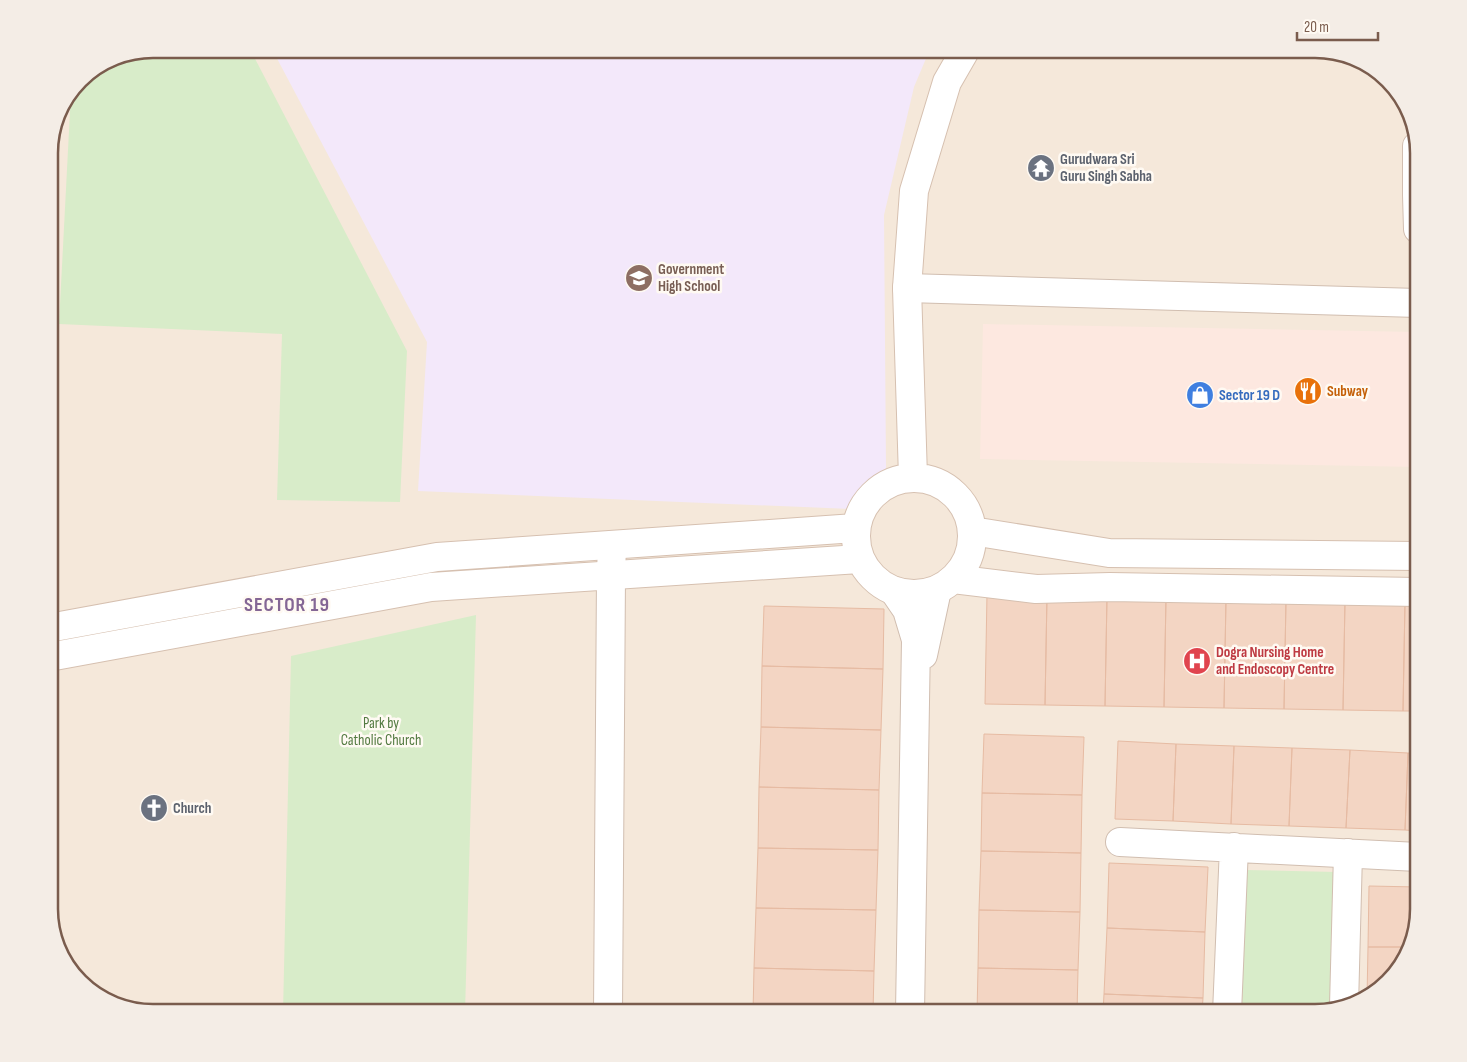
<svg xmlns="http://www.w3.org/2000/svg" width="1467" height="1062" viewBox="0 0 1467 1062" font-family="'Sofia Sans Condensed',sans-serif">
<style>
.residential{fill:#f5e8da}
.commercial{fill:#fde8e0}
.education{fill:#f3e8fa}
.green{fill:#d8ecc9}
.building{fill:#f3d5c3;stroke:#e6bba3}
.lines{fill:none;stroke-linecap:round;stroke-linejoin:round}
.street-casing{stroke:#d1beb0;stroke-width:30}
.secondary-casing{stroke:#d6c0b0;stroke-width:30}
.street{stroke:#fff;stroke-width:28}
.secondary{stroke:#fff;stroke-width:28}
.labels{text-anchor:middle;stroke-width:5;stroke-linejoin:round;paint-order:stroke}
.worship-label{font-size:15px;font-weight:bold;fill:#5b616d;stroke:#fffaf3;text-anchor:start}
.education-label{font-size:15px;font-weight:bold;fill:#785e54;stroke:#fffaf3;text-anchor:start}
.food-label{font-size:15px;font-weight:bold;fill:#c56008;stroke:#fffaf3;text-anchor:start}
.shop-label{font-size:15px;font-weight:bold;fill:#366cbe;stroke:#fffaf3;text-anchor:start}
.health-label{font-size:15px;font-weight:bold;fill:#be3a42;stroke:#fffaf3;text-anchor:start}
.park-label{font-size:15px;fill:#537a41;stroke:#fffaf3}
.district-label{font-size:20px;font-weight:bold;letter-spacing:1px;fill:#846695;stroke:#fffaf3}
.rim{fill:none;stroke:#7a5c4d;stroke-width:2.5}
</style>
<rect width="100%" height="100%" fill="#fdf6ec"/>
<!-- residential -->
<path class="residential" d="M 152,49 L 1315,49 L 1378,70 L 1407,106 L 1418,152 L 1418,910 L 1397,973 L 1361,1002 L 1315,1013 L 152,1013 L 89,992 L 62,961 L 49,916 L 49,145 L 59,107 L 84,75 L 113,57 Z"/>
<!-- commercial -->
<path class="commercial" d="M 983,324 L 1418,332 L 1418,467 L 980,459 Z"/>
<!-- education -->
<path class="education" d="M 272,49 L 930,49 L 914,87 L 884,215 L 886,468 L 851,509 L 418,491 L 427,342 Z"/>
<!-- green -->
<path class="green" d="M 152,49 L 250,49 L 407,351 L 400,502 L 277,500 L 282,334 L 59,324 L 71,92 L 84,75 L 113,57 Z
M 476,615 L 465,1013 L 283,1013 L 291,656 Z
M 1245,870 L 1337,872 L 1333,1009 L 1315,1013 L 1242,1013 Z"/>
<!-- building -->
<path class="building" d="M 987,594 L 1047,595 L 1045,705 L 985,704 Z
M 1047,595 L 1107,596 L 1105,706 L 1045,705 Z
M 1107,596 L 1166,597 L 1164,707 L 1105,706 Z
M 1166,597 L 1226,598 L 1224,708 L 1164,707 Z
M 1226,598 L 1286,599 L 1284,709 L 1224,708 Z
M 1286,599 L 1345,600 L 1343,710 L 1284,709 Z
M 1345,600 L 1405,601 L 1403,711 L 1343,710 Z
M 1405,601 L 1418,601 L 1418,711 L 1403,711 Z
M 764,606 L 884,609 L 883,669 L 762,666 Z
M 762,666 L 883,669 L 881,730 L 761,727 Z
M 761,727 L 881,730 L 879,790 L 759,787 Z
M 984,734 L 1084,737 L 1082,795 L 982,793 Z
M 1118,741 L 1176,744 L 1173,821 L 1115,819 Z
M 1176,744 L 1234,746 L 1231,824 L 1173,821 Z
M 1234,746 L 1292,748 L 1289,826 L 1231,824 Z
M 1292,748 L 1350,750 L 1346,828 L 1289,826 Z
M 1350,750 L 1408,753 L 1405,830 L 1346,828 Z
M 1408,753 L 1418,753 L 1418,831 L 1405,830 Z
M 759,787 L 879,790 L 878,850 L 758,848 Z
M 982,793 L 1082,795 L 1081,853 L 981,851 Z
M 758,848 L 878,850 L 876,910 L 756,908 Z
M 981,851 L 1081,853 L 1080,912 L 979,910 Z
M 1109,863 L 1208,867 L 1205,932 L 1107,928 Z
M 1369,886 L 1418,887 L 1418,910 L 1406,947 L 1368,947 Z
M 756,908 L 876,910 L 874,971 L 754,968 Z
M 979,910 L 1080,912 L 1078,970 L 978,968 Z
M 1107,928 L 1205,932 L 1203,998 L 1104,994 Z
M 1368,947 L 1406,947 L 1397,973 L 1367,998 Z
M 754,968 L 874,971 L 873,1013 L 753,1013 Z
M 978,968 L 1078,970 L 1077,1013 L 977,1013 Z
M 1104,994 L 1203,998 L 1202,1013 L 1103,1013 Z"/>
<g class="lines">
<!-- street casing -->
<g class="street-casing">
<path id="street" d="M 1417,146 L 1417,195 L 1418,229
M 907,288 L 1418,303
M 894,591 L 907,610 L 916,640 L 910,1013
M 923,655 L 937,590
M 1120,842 L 1418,857
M 1344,1006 L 1348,853
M 608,1013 L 611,575 L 612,545
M 1227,1013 L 1234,847"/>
</g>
<!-- secondary casing -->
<g class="secondary-casing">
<path id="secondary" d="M 913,477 L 907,288 L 914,191 L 947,82 L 966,49
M856 536a58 58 0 1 1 116 0a58 58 0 1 1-116 0Z
M 972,531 L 1109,553 L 1418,556
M 953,579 L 1036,589 L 1110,587 L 1418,592
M 49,628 L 437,557 L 855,528
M 49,657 L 431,587 L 859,559"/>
</g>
<!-- street -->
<use href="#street" class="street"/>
<!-- secondary -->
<use href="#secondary" class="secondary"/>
</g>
<!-- icons -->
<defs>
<g id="temple-disc" transform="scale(1.4375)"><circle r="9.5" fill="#6b7280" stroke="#fffaf3"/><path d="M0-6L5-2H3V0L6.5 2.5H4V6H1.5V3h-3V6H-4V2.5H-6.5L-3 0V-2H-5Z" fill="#fff"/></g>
<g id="school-disc" transform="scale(1.4375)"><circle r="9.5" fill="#8d6e63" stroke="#fffaf3"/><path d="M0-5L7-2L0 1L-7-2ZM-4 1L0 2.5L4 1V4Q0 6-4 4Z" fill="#fff"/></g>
<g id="restaurant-disc" transform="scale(1.4375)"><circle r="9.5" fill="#e8710a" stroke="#fffaf3"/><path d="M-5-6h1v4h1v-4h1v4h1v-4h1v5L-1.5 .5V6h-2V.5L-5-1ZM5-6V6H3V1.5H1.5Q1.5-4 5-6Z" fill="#fff"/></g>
<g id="shop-disc" transform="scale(1.4375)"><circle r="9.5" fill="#3f7fe0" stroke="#fffaf3"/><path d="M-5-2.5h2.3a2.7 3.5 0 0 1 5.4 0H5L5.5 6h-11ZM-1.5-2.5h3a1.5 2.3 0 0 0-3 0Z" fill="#fff"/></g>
<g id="hospital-disc" transform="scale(1.4375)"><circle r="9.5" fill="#e0444e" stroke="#fffaf3"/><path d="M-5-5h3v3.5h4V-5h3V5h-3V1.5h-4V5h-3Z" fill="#fff"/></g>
<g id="church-disc" transform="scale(1.4375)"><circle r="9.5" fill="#6b7280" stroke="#fffaf3"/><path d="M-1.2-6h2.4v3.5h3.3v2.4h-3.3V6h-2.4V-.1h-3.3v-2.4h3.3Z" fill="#fff"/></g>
</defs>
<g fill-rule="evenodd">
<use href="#temple-disc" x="1041" y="168"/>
<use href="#school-disc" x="639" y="278"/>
<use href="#restaurant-disc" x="1308" y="391"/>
<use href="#shop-disc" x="1200" y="395"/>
<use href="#hospital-disc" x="1197" y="661"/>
<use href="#church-disc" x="154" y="808"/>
</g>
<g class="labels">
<!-- worship labels -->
<g class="worship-label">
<text x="1060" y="164">Gurudwara Sri<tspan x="1060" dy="17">Guru Singh Sabha</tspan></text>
<text x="173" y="813">Church</text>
</g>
<!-- education labels -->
<g class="education-label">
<text x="658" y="274">Government<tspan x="658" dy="17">High School</tspan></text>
</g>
<!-- food labels -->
<g class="food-label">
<text x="1327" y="396">Subway</text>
</g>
<!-- shop labels -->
<g class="shop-label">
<text x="1219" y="400">Sector 19 D</text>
</g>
<!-- health labels -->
<g class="health-label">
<text x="1216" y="657">Dogra Nursing Home<tspan x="1216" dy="17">and Endoscopy Centre</tspan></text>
</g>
<!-- park labels -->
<g class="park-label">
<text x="381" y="728">Park by<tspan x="381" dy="17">Catholic Church</tspan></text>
</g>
<!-- district labels -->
<g class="district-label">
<text x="287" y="611">SECTOR 19</text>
</g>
</g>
<!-- crop -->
<path d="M0 0H1467V1062H0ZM153 58H1315A95 95 0 0 1 1410 153V909A95 95 0 0 1 1315 1004H153A95 95 0 0 1 58 909V153A95 95 0 0 1 153 58Z" fill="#f4ede6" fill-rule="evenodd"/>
<path class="rim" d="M153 58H1315A95 95 0 0 1 1410 153V909A95 95 0 0 1 1315 1004H153A95 95 0 0 1 58 909V153A95 95 0 0 1 153 58Z"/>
<!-- scale -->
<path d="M1297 32v8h81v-8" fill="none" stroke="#7a5c4d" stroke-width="2.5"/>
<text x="1304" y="32" font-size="15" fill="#7a5c4d" stroke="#fffaf3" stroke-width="4" paint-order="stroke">20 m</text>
</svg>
